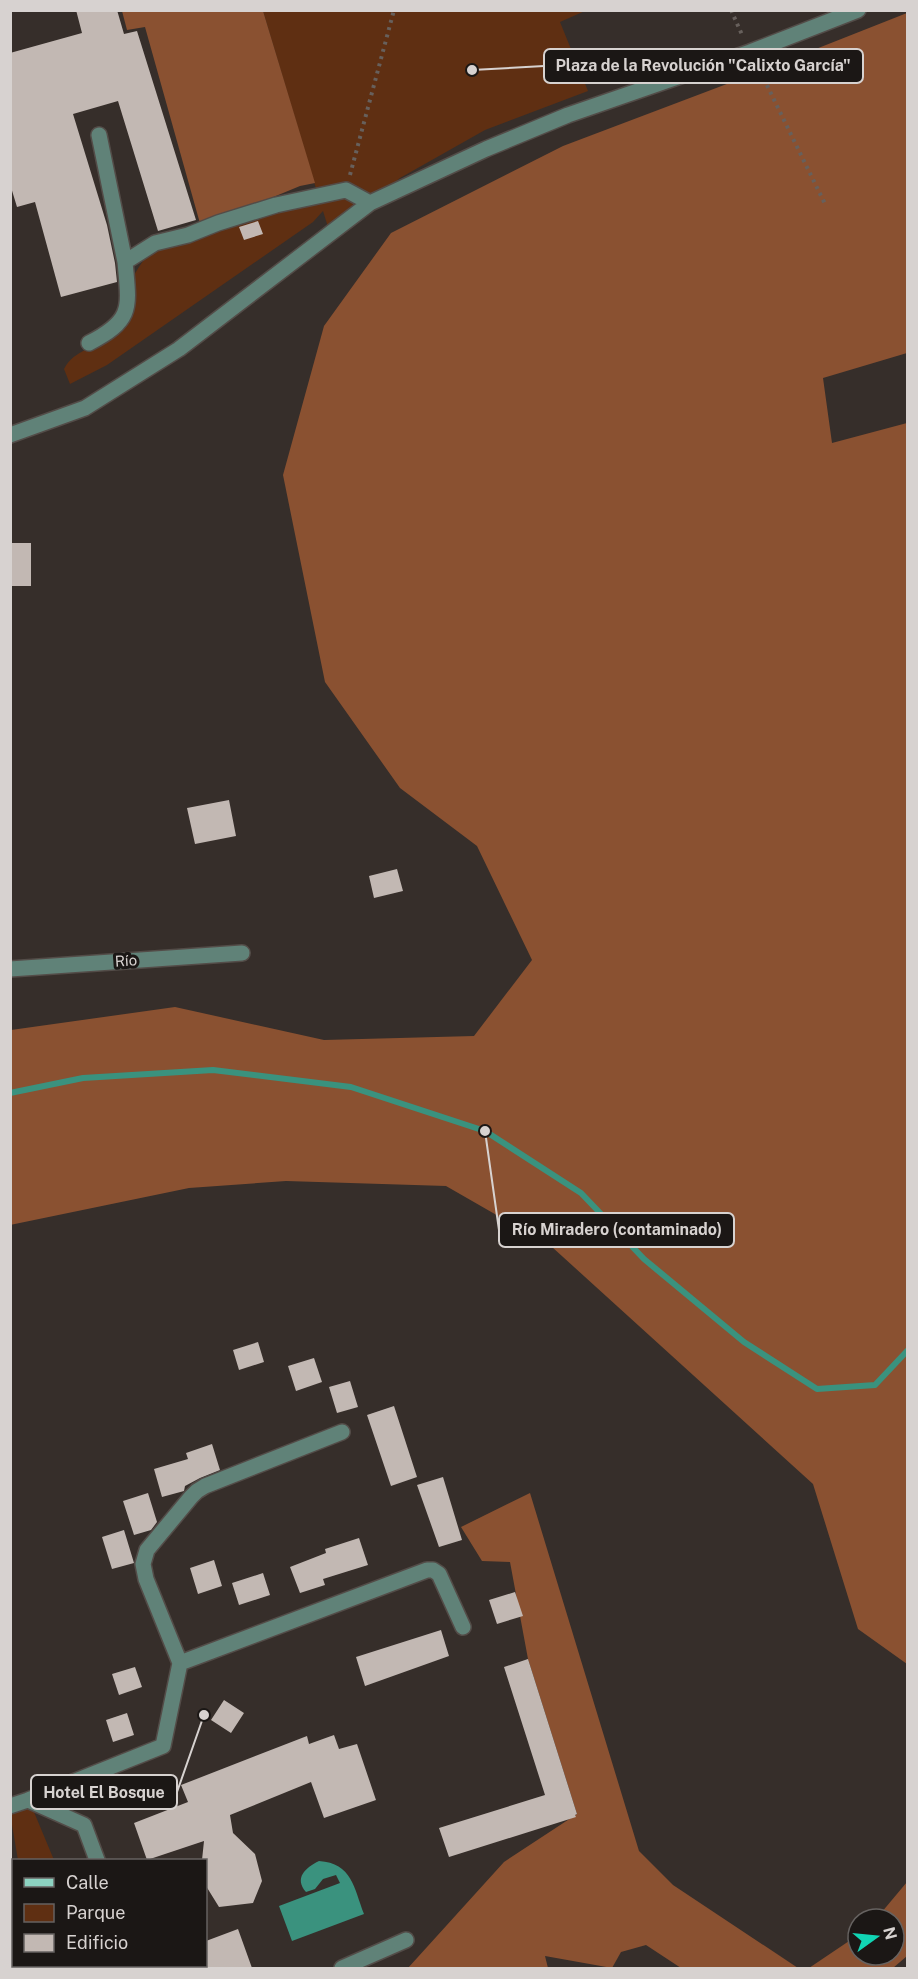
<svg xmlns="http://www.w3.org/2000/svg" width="918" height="1979" viewBox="0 0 918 1979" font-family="'Public Sans',sans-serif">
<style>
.green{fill:#5f2f12}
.forest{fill:#8a5131}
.water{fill:#3a927e}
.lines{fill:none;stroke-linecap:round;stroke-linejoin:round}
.stream{stroke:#3a927e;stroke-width:6}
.building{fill:#c2b8b3}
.minor-casing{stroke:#534c48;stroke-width:18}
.major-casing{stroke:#534c48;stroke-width:18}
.path{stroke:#67605c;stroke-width:4;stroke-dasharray:3 4.5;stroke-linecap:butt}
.minor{stroke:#608278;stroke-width:15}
.major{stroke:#8dd3c1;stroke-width:15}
.labels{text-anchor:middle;stroke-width:6;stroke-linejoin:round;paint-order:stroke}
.street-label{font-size:15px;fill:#d7d2d0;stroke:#1b1715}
.leader{fill:none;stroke:#d7d2d0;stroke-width:2}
.callout-dot{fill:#d7d2d0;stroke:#1b1715;stroke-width:2}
.callout{fill:#1b1715;stroke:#d7d2d0;stroke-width:2}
.callout-label{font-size:16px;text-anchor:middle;font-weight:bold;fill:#d7d2d0}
</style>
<rect width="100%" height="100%" fill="#362e2a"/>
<!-- green -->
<path class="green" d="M 263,11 L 585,11 L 560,22 L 588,91 L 485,130 L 400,178 L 363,208 L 328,227 L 323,211 L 313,222 L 107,365 L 70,384 L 64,369 C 74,349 98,348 107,336 C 112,329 114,318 118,310 C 124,294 133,275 143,261 C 162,234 285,209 320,202 Z
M 24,1807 L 34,1812 L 54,1860 L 18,1860 L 10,1813 Z"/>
<!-- forest -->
<path class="forest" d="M 122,11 L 263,11 L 315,183 L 300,186 L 201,227 L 145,27 L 127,30 Z
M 907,13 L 907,353 L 823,378 L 832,443 L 907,423 L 907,1664 L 858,1629 L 813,1484 L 552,1247 L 446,1186 L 286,1181 L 189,1188 L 10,1225 L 11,1030 L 175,1007 L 324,1040 L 474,1036 L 532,960 L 477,846 L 400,788 L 325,682 L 283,475 L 324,326 L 391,233 L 563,146 L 740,79 Z
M 530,1493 L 639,1851 L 673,1885 L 798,1968 L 681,1968 L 646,1945 L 621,1952 L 612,1968 L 545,1956 L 548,1968 L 408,1968 L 504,1862 L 577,1814 L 528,1659 L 510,1562 L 482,1561 L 461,1527 Z
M 907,1882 L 907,1956 L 893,1968 L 809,1968 L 858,1935 L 858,1955 L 894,1955 L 894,1919 L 876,1919 Z"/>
<!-- water -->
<path class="water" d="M 319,1861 C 352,1863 354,1888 364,1914 L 292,1941 L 279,1906 L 340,1883 L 336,1875 L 323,1879 L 315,1889 L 306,1892 C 294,1878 305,1868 319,1861 Z"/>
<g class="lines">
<!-- stream -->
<path class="stream" d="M 10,1093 L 83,1078 L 213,1070 L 351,1087 L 485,1131 L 581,1193 L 644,1259 L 744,1342 L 817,1389 L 875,1385 L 908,1350"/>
</g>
<!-- building -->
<path class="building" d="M 76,10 L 117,10 L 124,34 L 137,31 L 196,220 L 158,231 L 118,101 L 73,114 L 107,225 L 115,263 L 117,282 L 61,297 L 35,202 L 17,207 L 10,184 L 10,53 L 82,33 Z
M 258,221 L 263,234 L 244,240 L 239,227 Z
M 10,543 L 31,543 L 31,586 L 10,586 Z
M 229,800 L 236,836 L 195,844 L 187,808 Z
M 397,869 L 403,891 L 374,898 L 369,876 Z
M 258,1342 L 264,1362 L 239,1370 L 233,1350 Z
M 314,1358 L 322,1382 L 296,1391 L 288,1366 Z
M 350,1381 L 358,1407 L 337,1413 L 329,1387 Z
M 394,1406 L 417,1477 L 391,1486 L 367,1415 Z
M 212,1444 L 220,1470 L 200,1478 L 185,1486 L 184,1491 L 162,1497 L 154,1469 L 188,1459 L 186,1453 Z
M 443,1477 L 462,1540 L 439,1547 L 417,1485 Z
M 148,1493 L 157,1522 L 151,1530 L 134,1535 L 123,1501 Z
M 124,1530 L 134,1563 L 112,1569 L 102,1537 Z
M 359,1538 L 368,1565 L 323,1579 L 325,1585 L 300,1593 L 290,1567 L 326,1553 L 325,1549 Z
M 214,1560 L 222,1586 L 198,1594 L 190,1568 Z
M 263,1573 L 270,1595 L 239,1605 L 232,1583 Z
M 515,1592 L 523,1616 L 497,1624 L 489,1600 Z
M 441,1630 L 449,1656 L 365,1686 L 356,1657 Z
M 528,1659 L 577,1814 L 575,1815 L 576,1817 L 449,1857 L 439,1828 L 545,1795 L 504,1667 Z
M 135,1667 L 142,1687 L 119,1695 L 112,1674 Z
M 224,1700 L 244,1713 L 231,1733 L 211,1720 Z
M 127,1713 L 134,1735 L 113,1742 L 106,1720 Z
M 334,1735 L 339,1749 L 357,1744 L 376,1800 L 324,1818 L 311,1782 L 230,1815 L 233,1833 L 255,1854 L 262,1881 L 253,1903 L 219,1907 L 206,1886 L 206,1860 L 202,1860 L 204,1841 L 147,1860 L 134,1823 L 188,1802 L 181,1785 L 307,1736 L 309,1744 Z
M 238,1929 L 252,1968 L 206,1968 L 206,1941 Z"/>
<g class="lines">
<!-- minor casing -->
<g class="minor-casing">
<path id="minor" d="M 99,135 L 125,262
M 89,343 C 134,320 129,307 125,262 L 155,243 L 188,235 L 218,223 L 276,205 L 346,190 L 370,203
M 10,435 L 85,408 L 179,349 L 370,203 L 486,149 L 568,115 L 750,52 L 858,10
M 10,969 L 242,953
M 180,1663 L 427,1570 L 433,1570 L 439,1574 L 463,1627
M 28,1800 L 163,1746 L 180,1663 L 146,1579 L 143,1564 L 147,1550 L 191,1497 L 197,1491 L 205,1486 L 342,1432
M 10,1806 L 28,1800 L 84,1825 L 97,1860
M 92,1968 L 93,1966
M 342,1968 L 406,1940"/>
</g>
<!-- major casing -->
<g class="major-casing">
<path id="major" d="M 10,1879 L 14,1887
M 10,1939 L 14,1947
M 20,1966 L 22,1968
M 46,1966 L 47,1968"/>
</g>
<!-- path -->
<path class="path" d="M 731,10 L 743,37
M 757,65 L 825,204
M 350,175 L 394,10"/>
<!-- minor -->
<use href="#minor" class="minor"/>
<!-- major -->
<use href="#major" class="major"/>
</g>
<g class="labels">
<!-- street labels -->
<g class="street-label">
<text transform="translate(126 961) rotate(-4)" y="5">Río</text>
</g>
</g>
<!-- callouts -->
<path class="leader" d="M472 70L544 66M485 1131L499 1230M204 1715L177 1792"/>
<g class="callout-dot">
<circle cx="472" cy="70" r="6"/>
<circle cx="485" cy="1131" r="6"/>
<circle cx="204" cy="1715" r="6"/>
</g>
<g class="callout">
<rect x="544" y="49" width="319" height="34" rx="6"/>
<rect x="499" y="1213" width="235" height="34" rx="6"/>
<rect x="31" y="1775" width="146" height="34" rx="6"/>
</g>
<g class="callout-label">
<text x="703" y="71">Plaza de la Revolución "Calixto García"</text>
<text x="617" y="1235">Río Miradero (contaminado)</text>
<text x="104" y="1798">Hotel El Bosque</text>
</g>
<!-- border -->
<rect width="918" height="1979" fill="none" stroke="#d7d2d0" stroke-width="24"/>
<!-- legend -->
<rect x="12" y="1859" width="195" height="108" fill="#1b1715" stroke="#666260" stroke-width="1.5"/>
<rect x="24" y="1878" width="30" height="9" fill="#8dd3c1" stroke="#666260" stroke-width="1.5"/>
<text x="66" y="1889" font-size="18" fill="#d7d2d0">Calle</text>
<rect x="24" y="1904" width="30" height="18" fill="#5f2f12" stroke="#666260" stroke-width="1.5"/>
<text x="66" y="1919" font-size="18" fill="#d7d2d0">Parque</text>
<rect x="24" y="1934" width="30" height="18" fill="#c2b8b3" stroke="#666260" stroke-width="1.5"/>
<text x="66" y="1949" font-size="18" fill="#d7d2d0">Edificio</text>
<!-- north arrow -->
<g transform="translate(876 1937) rotate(75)"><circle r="28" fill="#1b1715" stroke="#666260" stroke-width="1.5"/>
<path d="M0-4.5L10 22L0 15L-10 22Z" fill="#11d5b4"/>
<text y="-9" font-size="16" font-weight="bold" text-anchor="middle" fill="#d7d2d0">N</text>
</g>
</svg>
